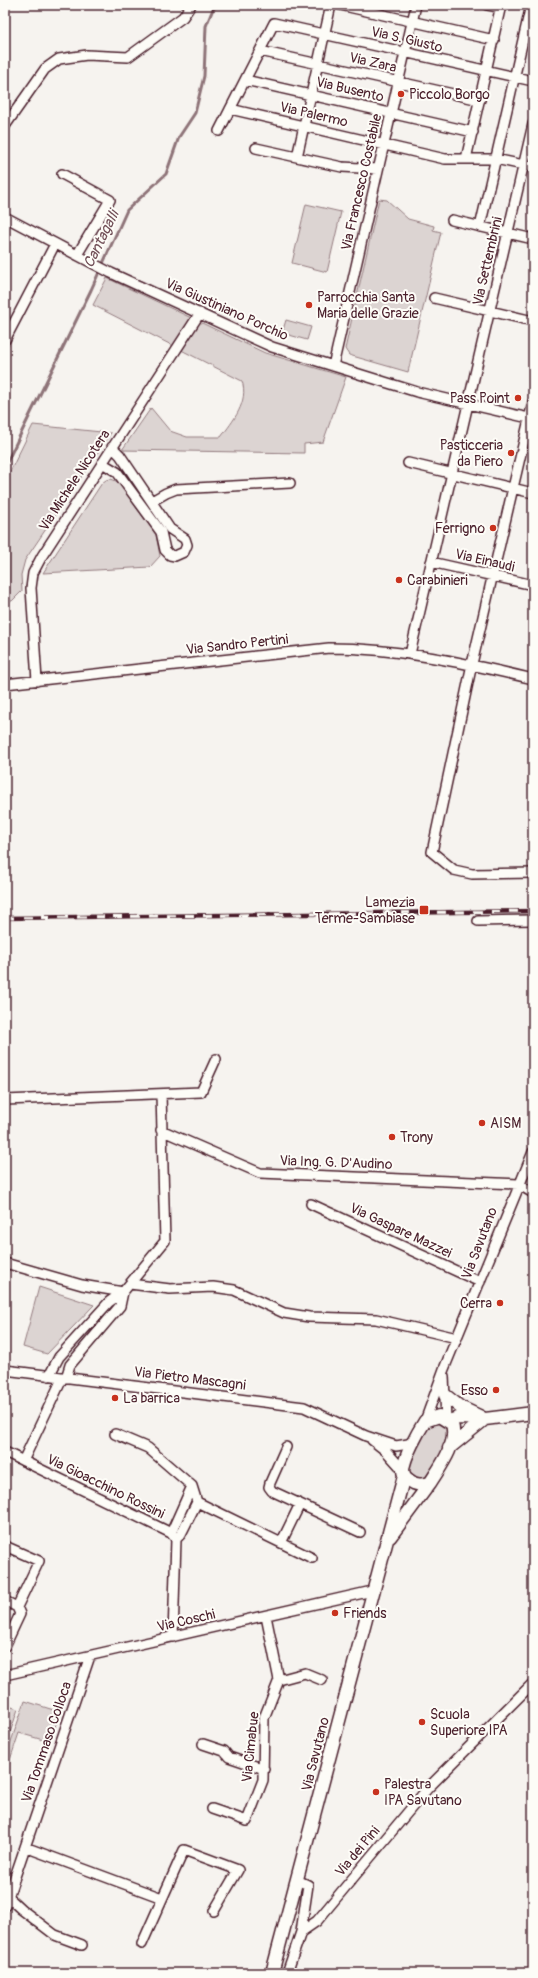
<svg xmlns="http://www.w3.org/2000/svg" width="538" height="1978" viewBox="0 0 538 1978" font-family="Pangolin,sans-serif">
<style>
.green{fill:#dcd4d2;stroke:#937a7e}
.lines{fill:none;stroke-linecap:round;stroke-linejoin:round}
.stream{stroke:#8e7378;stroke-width:3}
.minor-casing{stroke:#4a1f2b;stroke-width:12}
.tertiary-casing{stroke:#4a1f2b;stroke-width:15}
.minor{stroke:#fdfcf7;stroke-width:9}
.tertiary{stroke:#fdfcf7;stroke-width:12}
.rail-casing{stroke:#4a1f2b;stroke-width:4.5}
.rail{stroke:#fdfcf7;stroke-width:3;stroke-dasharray:9;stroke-linecap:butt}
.poi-dot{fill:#c8321e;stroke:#fdfcf7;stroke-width:1.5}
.labels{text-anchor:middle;stroke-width:4;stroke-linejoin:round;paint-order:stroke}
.street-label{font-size:14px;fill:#4a1f2b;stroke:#fdfcf7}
.poi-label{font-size:14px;fill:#4a1f2b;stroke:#fdfcf7;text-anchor:start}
.water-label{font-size:15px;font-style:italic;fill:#725058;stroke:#fdfcf7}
</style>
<rect width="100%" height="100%" fill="#f6f3ef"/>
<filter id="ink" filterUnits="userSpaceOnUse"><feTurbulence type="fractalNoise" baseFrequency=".025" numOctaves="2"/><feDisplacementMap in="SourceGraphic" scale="8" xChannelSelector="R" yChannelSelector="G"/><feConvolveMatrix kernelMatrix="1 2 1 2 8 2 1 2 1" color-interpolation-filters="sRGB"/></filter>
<g filter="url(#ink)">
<!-- green -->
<path class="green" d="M 379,199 L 387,200 L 408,219 L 434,226 L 433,230 L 441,232 L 408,372 L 349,355 L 345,349 Z
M 306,204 L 341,212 L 327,272 L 292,263 Z
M 107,278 L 265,353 L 346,377 L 323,442 L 304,444 L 304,453 L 122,450 L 151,408 L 170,431 L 187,437 L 221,437 C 233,421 249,402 242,381 L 93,305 Z
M 286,320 L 311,327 L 307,340 L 282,333 Z
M 33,425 L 111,433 L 25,560 L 21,575 L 22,591 L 12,601 L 5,601 L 5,482 Z
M 111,479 L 116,481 L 120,485 L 156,535 L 160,556 L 150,567 L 43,573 L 102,483 L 106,480 Z
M 39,1287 L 94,1305 L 47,1354 L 23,1347 Z
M 439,1421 L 448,1429 C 446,1444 435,1476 419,1481 L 409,1473 L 409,1468 C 415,1452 421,1428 439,1421 Z
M 25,1701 L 60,1712 L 50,1742 L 19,1733 L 5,1775 L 5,1759 Z
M 5,1705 L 18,1709 L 5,1748 Z"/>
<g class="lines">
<!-- stream -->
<path class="stream" d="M 5,466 L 91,290 L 127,210 L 166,174 L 179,137 L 195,113 L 204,76 L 206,26 L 213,9 L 218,5"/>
<!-- minor casing -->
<g class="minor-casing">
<path id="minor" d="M 340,5 L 494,40
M 487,5 L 501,8
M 260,51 L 480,100
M 245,80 L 473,132
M 230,109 L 445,159 L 495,159 L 533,167
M 5,126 L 45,69 L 59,59 L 87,55 L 128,57 L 183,17 L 191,5
M 219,131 L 274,23 L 533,81
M 256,148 L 342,167 L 378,169
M 297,157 L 331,5
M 466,159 L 501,5
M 62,174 L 110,200 L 77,255
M 5,217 L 111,273 L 272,347 L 417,392 L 533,419
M 452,220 L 533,239
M 480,227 L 531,5
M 434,298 L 533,321
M 5,340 L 55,244
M 333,366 L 416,5
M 533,402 L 472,664 L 432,852 L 454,870 L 472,874 L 533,873
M 102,463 L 117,472 L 161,532 L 165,550 L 170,555 L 175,556 L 184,552 L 187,545 L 185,539 L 170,529 L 120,455 L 112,447
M 408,463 L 533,493
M 152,501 L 166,493 L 176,489 L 290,483
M 431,562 L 533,585
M 410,654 L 533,124
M 37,681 L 31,588 L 33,573 L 42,556 L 200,313
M 5,684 L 329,648 C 398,648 466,663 533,679
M 478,921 L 533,920
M 5,1100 L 201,1092 L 216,1059
M 161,1130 L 260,1173 L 518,1184 L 533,1193
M 311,1204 L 480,1282
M 5,1263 L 82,1285 L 123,1292
M 130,1284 L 170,1289 L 213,1287 L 234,1290 L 284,1313 L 309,1317 L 376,1319 L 457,1338
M 5,1370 L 304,1407 L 366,1436 L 396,1446 L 408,1444 L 415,1440
M 49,1376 L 59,1357 L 109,1302 L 123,1292 L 165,1241 L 161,1094
M 444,1376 L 446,1420
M 66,1378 L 70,1365 L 120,1306 L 123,1292
M 425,1421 L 444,1369 L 533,1152
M 115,1434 L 148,1448 L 192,1486 L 197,1502 L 312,1558
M 372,1440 L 386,1451 L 403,1470
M 286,1447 L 270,1483 L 269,1487 L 272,1491 L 360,1532
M 5,1452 L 171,1533 L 176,1539
M 23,1461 L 63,1377
M 171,1533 L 192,1486
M 176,1539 L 181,1534 L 197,1502
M 281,1543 L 300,1504
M 5,1546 L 39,1561 L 17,1607 L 5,1601
M 173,1637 L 176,1539
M 5,1646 L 20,1614 L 17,1607
M 5,1675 L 372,1591
M 279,1680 L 305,1673 L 322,1680
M 203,1744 L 224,1751 L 229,1757 L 264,1769
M 212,1809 L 247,1821 L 263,1780 L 264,1718 L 279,1680 L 266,1616
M 25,1847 L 162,1898
M 8,1897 L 21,1909 L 55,1935 L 82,1945
M 5,1906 L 90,1656
M 301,1932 L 317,1921 L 428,1788 L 533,1683
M 142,1944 L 184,1850 L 238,1870 L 214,1911
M 287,1973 L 301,1932 L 308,1885 L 297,1880"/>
</g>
<!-- tertiary casing -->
<g class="tertiary-casing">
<path id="tertiary" d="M 445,1395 L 460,1407 L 481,1417
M 439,1416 L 452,1424 C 458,1444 440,1467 430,1483 C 422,1485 416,1486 409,1480 C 406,1478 403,1475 403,1470 C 404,1457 418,1432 425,1421 Z
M 449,1421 L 458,1418 L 485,1419 L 533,1413
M 449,1448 L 485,1419
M 390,1537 L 430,1483
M 272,1973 L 404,1476"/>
</g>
<!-- minor -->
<use href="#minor" class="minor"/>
<!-- tertiary -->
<use href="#tertiary" class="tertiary"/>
<!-- rail casing -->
<g class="rail-casing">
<path id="rail" d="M 5,918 L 533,911"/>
</g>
<!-- rail -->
<use href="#rail" class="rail"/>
</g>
</g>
<!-- markers -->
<g class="poi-dot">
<circle cx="401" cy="94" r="4"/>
<circle cx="309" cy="305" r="4"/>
<circle cx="518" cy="398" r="4"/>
<circle cx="511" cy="453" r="4"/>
<circle cx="493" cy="528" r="4"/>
<circle cx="399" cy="580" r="4"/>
<rect x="419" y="905" width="10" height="10" rx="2"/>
<circle cx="482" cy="1123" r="4"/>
<circle cx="392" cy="1137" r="4"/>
<circle cx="500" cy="1303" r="4"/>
<circle cx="496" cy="1390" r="4"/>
<circle cx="115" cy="1398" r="4"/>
<circle cx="335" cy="1613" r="4"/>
<circle cx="422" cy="1722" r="4"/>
<circle cx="376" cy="1792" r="4"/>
</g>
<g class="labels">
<!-- street labels -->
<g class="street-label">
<text transform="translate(407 39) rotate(13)" y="5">Via S. Giusto</text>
<text transform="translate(373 62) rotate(13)" y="5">Via Zara</text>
<text transform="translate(350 89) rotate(13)" y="5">Via Busento</text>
<text transform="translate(314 114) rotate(13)" y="5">Via Palermo</text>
<text transform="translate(361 182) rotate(-77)" y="5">Via Francesco Costabile</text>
<text transform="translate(487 261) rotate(-77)" y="5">Via Settembrini</text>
<text transform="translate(227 309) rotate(24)" y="5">Via Giustiniano Porchio</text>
<text transform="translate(74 480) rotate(-57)" y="5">Via Michele Nicotera</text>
<text transform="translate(485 560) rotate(13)" y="5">Via Einaudi</text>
<text transform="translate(237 644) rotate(-6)" y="5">Via Sandro Pertini</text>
<text transform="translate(336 1162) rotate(2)" y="5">Via Ing. G. D'Audino</text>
<text transform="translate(401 1230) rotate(25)" y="5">Via Gaspare Mazzei</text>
<text transform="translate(479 1243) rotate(-69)" y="5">Via Savutano</text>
<text transform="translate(190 1378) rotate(7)" y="5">Via Pietro Mascagni</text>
<text transform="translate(106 1486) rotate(26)" y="5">Via Gioacchino Rossini</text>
<text transform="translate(186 1620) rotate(-13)" y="5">Via Coschi</text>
<text transform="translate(46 1742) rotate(-71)" y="5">Via Tommaso Colloca</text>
<text transform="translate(250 1747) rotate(-84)" y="5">Via Cimabue</text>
<text transform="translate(315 1754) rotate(-76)" y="5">Via Savutano</text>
<text transform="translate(357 1851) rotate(-50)" y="5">Via dei Pini</text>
</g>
<!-- poi labels -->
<g class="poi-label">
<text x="409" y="99">Piccolo Borgo</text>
<text x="317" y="302">Parrocchia Santa<tspan x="317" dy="16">Maria delle Grazie</tspan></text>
<text x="510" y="403" text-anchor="end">Pass Point</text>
<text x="503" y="450" text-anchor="end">Pasticceria<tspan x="503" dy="16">da Piero</tspan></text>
<text x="485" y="533" text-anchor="end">Ferrigno</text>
<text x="407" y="585">Carabinieri</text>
<text x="415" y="907" text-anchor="end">Lamezia<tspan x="415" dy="16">Terme-Sambiase</tspan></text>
<text x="490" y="1128">AISM</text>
<text x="400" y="1142">Trony</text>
<text x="492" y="1308" text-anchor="end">Cerra</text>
<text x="488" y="1395" text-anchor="end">Esso</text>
<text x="123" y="1403">La barrica</text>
<text x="343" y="1618">Friends</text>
<text x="430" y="1719">Scuola<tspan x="430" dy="16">Superiore IPA</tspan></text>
<text x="384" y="1789">Palestra<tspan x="384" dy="16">IPA Savutano</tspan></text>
</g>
<!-- water labels -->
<g class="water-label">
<text transform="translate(101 239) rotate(-64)" y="5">Cantagalli</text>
</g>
</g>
<!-- margin -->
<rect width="538" height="1978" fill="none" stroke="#fdfcf7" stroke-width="20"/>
<rect x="10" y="10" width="518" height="1958" fill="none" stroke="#4a1f2b" stroke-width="1.5" filter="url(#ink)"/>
</svg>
